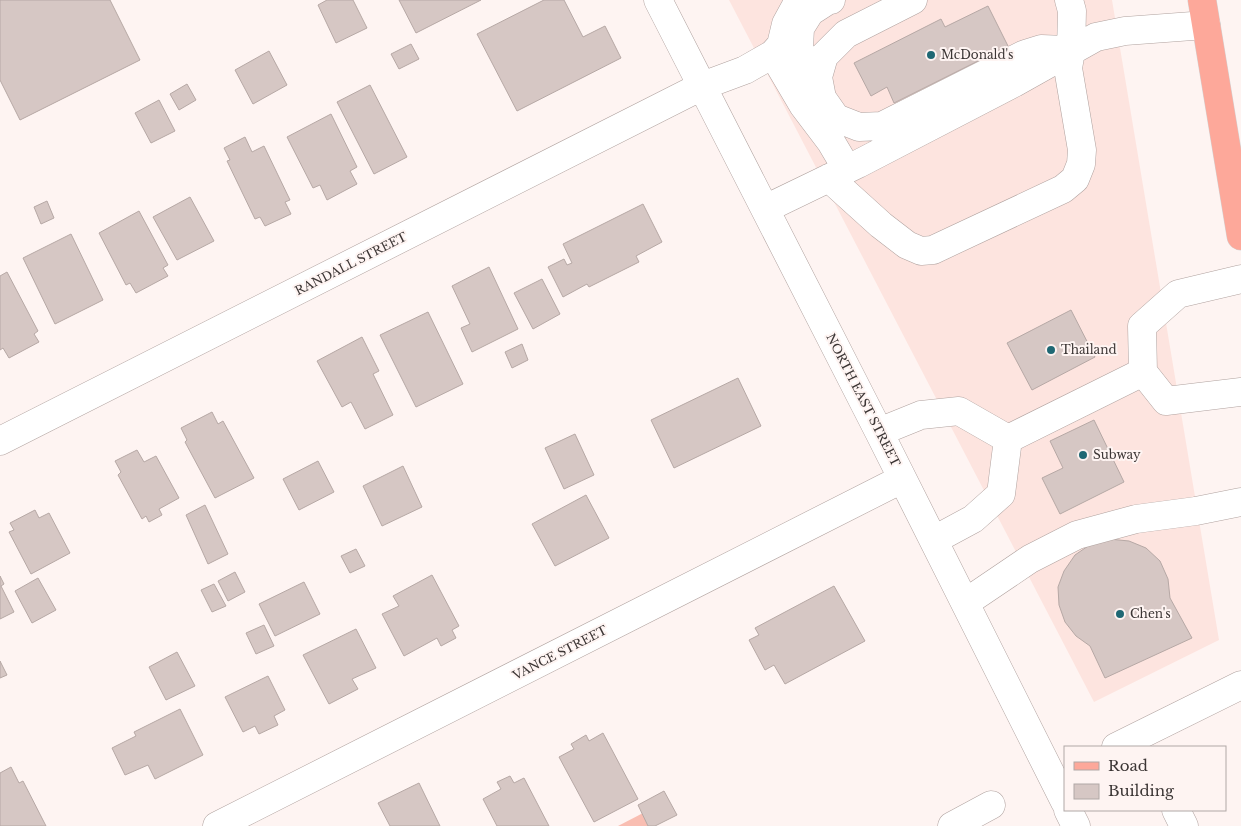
<svg xmlns="http://www.w3.org/2000/svg" width="1241" height="826" viewBox="0 0 1241 826" font-family="'Libre Baskerville',serif">
<style>
.built{fill:#fde4df}
.green{fill:#f9beb2}
.building{fill:#d6c7c4;stroke:#b6a8a5}
.lines{fill:none;stroke-linecap:round;stroke-linejoin:round}
.minor-casing{stroke:#b0a29f;stroke-width:29}
.major-casing{stroke:#d4d3d3;stroke-width:29}
.minor{stroke:#fff;stroke-width:28}
.major{stroke:#fda89a;stroke-width:28}
.poi-dot{fill:#1f6874;stroke:#fef4f2;stroke-width:2}
.labels{text-anchor:middle;stroke-width:4;stroke-linejoin:round;paint-order:stroke}
.poi-label{font-size:12px;fill:#3c3635;stroke:#fef4f2;text-anchor:start}
.street-label{font-size:12px;fill:#3c3635;stroke:#fef4f2}
</style>
<rect width="100%" height="100%" fill="#fef4f2"/>
<!-- built -->
<path class="built" d="M 729,0 L 1112,0 L 1219,640 L 1094,702 Z"/>
<!-- green -->
<path class="green" d="M 645,812 L 652,826 L 618,826 Z"/>
<!-- building -->
<path class="building" d="M 0,0 L 110,0 L 140,60 L 20,120 L 0,80 Z
M 327,0 L 353,0 L 367,28 L 336,43 L 318,5 Z
M 399,0 L 481,0 L 416,33 Z
M 544,0 L 564,0 L 583,37 L 605,26 L 621,58 L 517,111 L 477,34 Z
M 988,6 L 1008,46 L 894,103 L 887,87 L 871,96 L 854,63 L 941,19 L 945,27 Z
M 411,44 L 419,59 L 399,69 L 391,54 Z
M 269,51 L 287,85 L 253,104 L 235,70 Z
M 187,84 L 196,100 L 179,110 L 170,94 Z
M 370,85 L 407,157 L 374,174 L 337,102 Z
M 159,100 L 175,131 L 151,143 L 135,113 Z
M 331,114 L 357,167 L 350,171 L 357,184 L 327,200 L 320,185 L 313,188 L 287,137 Z
M 245,137 L 252,152 L 264,146 L 290,200 L 285,202 L 291,214 L 265,226 L 260,217 L 255,219 L 227,161 L 230,160 L 224,148 Z
M 190,197 L 214,241 L 177,260 L 153,217 Z
M 47,201 L 54,218 L 41,224 L 34,207 Z
M 643,204 L 662,242 L 636,256 L 639,262 L 589,287 L 587,284 L 563,297 L 548,267 L 564,259 L 567,265 L 572,263 L 563,244 Z
M 139,211 L 168,265 L 163,268 L 168,276 L 136,293 L 130,283 L 126,285 L 99,233 Z
M 71,234 L 103,300 L 55,324 L 23,258 Z
M 489,267 L 518,329 L 472,352 L 461,328 L 470,324 L 452,286 Z
M 7,272 L 38,331 L 34,334 L 39,342 L 9,358 L 3,348 L 0,350 L 0,276 Z
M 542,279 L 560,314 L 533,329 L 514,293 Z
M 1071,310 L 1095,357 L 1032,390 L 1007,343 Z
M 428,312 L 463,384 L 416,407 L 380,335 Z
M 362,337 L 379,371 L 373,374 L 393,415 L 365,429 L 351,402 L 342,407 L 317,361 Z
M 522,344 L 528,360 L 512,368 L 505,352 Z
M 738,378 L 761,426 L 674,468 L 651,420 Z
M 212,412 L 218,424 L 223,421 L 254,478 L 215,498 L 185,442 L 187,440 L 181,428 Z
M 1094,420 L 1124,482 L 1060,514 L 1042,478 L 1063,468 L 1050,441 Z
M 575,434 L 594,475 L 564,489 L 545,448 Z
M 137,450 L 144,462 L 156,456 L 179,498 L 159,509 L 162,515 L 149,522 L 146,516 L 142,519 L 118,475 L 121,472 L 115,461 Z
M 318,461 L 334,492 L 299,510 L 283,479 Z
M 403,466 L 422,507 L 382,526 L 363,486 Z
M 586,495 L 609,538 L 555,566 L 532,524 Z
M 205,505 L 228,554 L 208,564 L 186,515 Z
M 35,510 L 39,518 L 49,513 L 70,553 L 31,574 L 9,532 L 14,530 L 10,523 Z
M 1109,539 L 1129,541 L 1146,548 L 1160,561 L 1168,579 L 1170,598 L 1192,638 L 1105,678 L 1090,646 L 1076,636 L 1065,622 L 1059,605 L 1058,587 L 1064,571 L 1075,555 L 1091,544 Z
M 356,549 L 365,566 L 350,573 L 341,556 Z
M 235,572 L 245,592 L 228,601 L 218,581 Z
M 432,575 L 459,626 L 452,630 L 456,638 L 441,646 L 437,638 L 404,656 L 382,614 L 399,606 L 393,596 Z
M 0,576 L 4,584 L 1,586 L 14,612 L 0,619 Z
M 38,578 L 56,610 L 32,623 L 15,591 Z
M 304,582 L 320,614 L 275,636 L 259,604 Z
M 214,584 L 226,606 L 212,612 L 201,590 Z
M 834,586 L 865,641 L 785,684 L 774,665 L 765,670 L 749,640 L 759,635 L 755,628 Z
M 264,625 L 274,646 L 256,654 L 246,633 Z
M 356,629 L 376,668 L 352,679 L 358,689 L 329,704 L 303,655 Z
M 177,652 L 195,686 L 166,700 L 149,667 Z
M 0,661 L 7,675 L 0,678 Z
M 268,676 L 285,710 L 274,716 L 278,725 L 259,734 L 255,726 L 243,732 L 225,697 Z
M 180,709 L 203,755 L 155,779 L 148,765 L 125,775 L 112,748 L 136,736 L 134,732 Z
M 603,733 L 638,799 L 594,822 L 559,757 L 574,749 L 571,744 L 586,735 L 589,741 Z
M 11,767 L 19,783 L 23,781 L 46,826 L 0,826 L 0,773 Z
M 510,776 L 514,783 L 524,778 L 549,826 L 497,826 L 483,799 L 501,789 L 497,782 Z
M 419,783 L 440,826 L 390,826 L 378,803 Z
M 664,791 L 677,815 L 655,826 L 648,826 L 638,805 Z"/>
<g class="lines">
<!-- minor casing -->
<g class="minor-casing">
<path id="minor" d="M 658,0 L 879,432 L 1065,802
M 913,0 L 846,34 L 824,56 L 818,77 L 822,98 L 836,118 L 859,127 L 882,126 L 1025,54 L 1041,49 L 1065,50
M 773,54 L 803,105 L 831,142 L 847,169
M 819,93 L 799,48 L 800,28 L 810,12 L 827,1 L 831,0
M 829,178 L 881,225 L 907,245 L 921,251 L 933,250 L 1063,189 L 1075,179 L 1081,164 L 1082,150 L 1068,68 L 1071,51 L 1072,11 L 1069,0
M 765,209 L 858,164 L 1014,83 L 1096,37 L 1125,31 L 1206,25
M 1241,279 L 1178,294 L 1142,326 L 1143,372 L 1166,401 L 1241,392
M 879,432 L 921,415 L 959,411 L 1008,439 L 1001,494 L 973,519 L 934,540
M 1008,439 L 1143,372
M 0,441 L 702,86 L 745,70 L 773,54 L 781,45 L 786,24 L 798,2 L 800,0
M 965,603 L 1030,559 L 1077,535 L 1136,519 L 1196,511 L 1241,502
M 1116,747 L 1241,685
M 1068,810 L 1076,826
M 1176,810 L 1184,826
M 217,826 L 902,479
M 952,826 L 991,805"/>
</g>
<!-- major casing -->
<g class="major-casing">
<path id="major" d="M 1202,0 L 1241,236"/>
</g>
<!-- minor -->
<use href="#minor" class="minor"/>
<!-- major -->
<use href="#major" class="major"/>
</g>
<!-- markers -->
<g class="poi-dot">
<circle cx="931" cy="55" r="5"/>
<circle cx="1051" cy="350" r="5"/>
<circle cx="1083" cy="455" r="5"/>
<circle cx="1120" cy="614" r="5"/>
</g>
<g class="labels">
<!-- poi labels -->
<g class="poi-label">
<text x="941" y="59">McDonald's</text>
<text x="1061" y="354">Thailand</text>
<text x="1093" y="459">Subway</text>
<text x="1130" y="618">Chen's</text>
</g>
<!-- street labels -->
<g class="street-label">
<text transform="translate(351 264) rotate(-27)" y="4">RANDALL STREET</text>
<text transform="translate(863 400) rotate(63)" y="4">NORTH EAST STREET</text>
<text transform="translate(560 653) rotate(-27)" y="4">VANCE STREET</text>
</g>
</g>
<!-- legend -->
<rect x="1064" y="746" width="162" height="65" fill="#fef4f2" stroke="#b0a8a6"/>
<rect x="1074" y="762" width="25" height="8" fill="#fda89a" stroke="#b0a8a6"/>
<text x="1108" y="771" font-size="15" fill="#3c3635">Road</text>
<rect x="1074" y="784" width="25" height="15" fill="#d6c7c4" stroke="#b0a8a6"/>
<text x="1108" y="796" font-size="15" fill="#3c3635">Building</text>
</svg>
